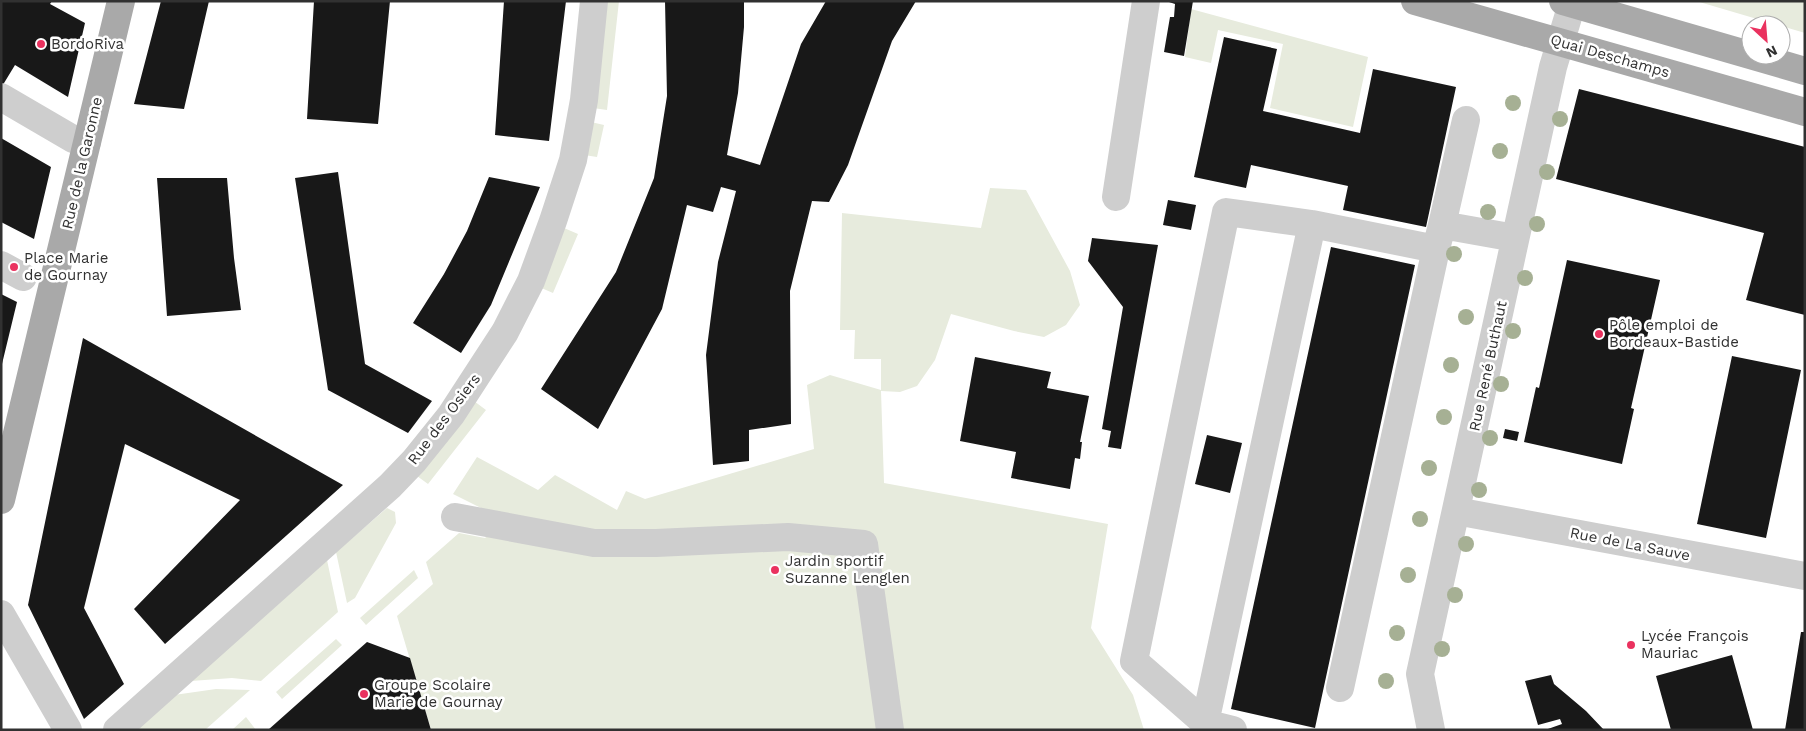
<svg xmlns="http://www.w3.org/2000/svg" width="1806" height="731" viewBox="0 0 1806 731" font-family="'Work Sans',sans-serif">
<style>
.green{fill:#e7ebdd}
.building{fill:#181818}
.lines{fill:none;stroke-linecap:round;stroke-linejoin:round}
.minor{stroke:#cecece;stroke-width:28}
.major{stroke:#a9a9a9;stroke-width:28}
.tree{fill:#a6b094}
.poi-dot{fill:#ea325f;stroke:#fff;stroke-width:2}
.labels{text-anchor:middle;stroke-width:5;stroke-linejoin:round;paint-order:stroke}
.poi-label{font-size:15px;fill:#313131;stroke:#fff;text-anchor:start}
.street-label{font-size:15px;fill:#313131;stroke:#fff}
</style>
<rect width="100%" height="100%" fill="#fff"/>
<!-- green -->
<path class="green" d="M 604,1 L 619,1 L 607,110 L 593,108 Z
M 1696,1 L 1805,1 L 1805,33 Z
M 1191,9 L 1368,57 L 1353,127 L 1270,108 L 1283,44 L 1218,30 L 1211,63 L 1185,57 Z
M 591,122 L 604,125 L 597,157 L 584,155 Z
M 990,188 L 1026,190 L 1070,271 L 1080,305 L 1066,325 L 1044,337 L 1014,331 L 951,314 L 935,360 L 917,386 L 900,392 L 881,391 L 884,483 L 1108,524 L 1091,628 L 1133,695 L 1144,730 L 431,730 L 397,616 L 433,584 L 426,562 L 459,533 L 485,538 L 511,515 L 483,509 L 453,494 L 477,457 L 538,490 L 555,475 L 617,510 L 626,491 L 645,499 L 814,449 L 807,385 L 830,375 L 881,390 L 881,359 L 854,359 L 855,330 L 840,330 L 842,213 L 981,228 Z
M 564,228 L 578,234 L 553,293 L 539,287 Z
M 474,401 L 486,410 L 428,484 L 417,476 Z
M 387,508 L 395,512 L 396,523 L 355,598 L 347,603 L 336,552 Z
M 327,560 L 338,612 L 261,681 L 232,678 L 191,681 Z
M 414,570 L 418,578 L 366,625 L 360,618 Z
M 336,639 L 342,645 L 282,699 L 276,692 Z
M 216,689 L 250,690 L 205,730 L 136,730 L 174,695 Z
M 246,717 L 256,730 L 232,730 Z"/>
<!-- building -->
<path class="building" d="M 1,1 L 52,1 L 50,4 L 85,23 L 68,97 L 15,65 L 1,88 Z
M 161,1 L 209,1 L 184,109 L 134,104 Z
M 314,1 L 390,1 L 378,124 L 307,119 Z
M 504,1 L 566,1 L 549,141 L 495,135 Z
M 665,1 L 744,1 L 744,27 L 738,93 L 727,155 L 760,165 L 801,44 L 826,1 L 916,1 L 892,41 L 848,165 L 829,202 L 812,201 L 790,291 L 791,424 L 749,430 L 749,461 L 713,465 L 706,355 L 718,262 L 736,191 L 721,187 L 713,212 L 687,205 L 662,309 L 598,429 L 541,389 L 616,272 L 654,178 L 667,96 Z
M 1166,1 L 1193,1 L 1184,56 L 1164,52 L 1170,17 L 1174,17 L 1175,4 Z
M 1224,37 L 1277,49 L 1263,111 L 1360,133 L 1373,69 L 1456,87 L 1426,227 L 1343,210 L 1348,186 L 1251,165 L 1246,188 L 1194,177 Z
M 1579,89 L 1805,147 L 1805,315 L 1746,300 L 1764,233 L 1556,179 Z
M 1,138 L 51,167 L 34,239 L 1,222 Z
M 338,172 L 365,364 L 432,401 L 408,433 L 328,390 L 295,178 Z
M 489,177 L 540,187 L 491,305 L 461,353 L 413,323 L 444,274 L 467,231 Z
M 157,178 L 227,178 L 234,258 L 241,310 L 167,316 Z
M 1168,200 L 1196,205 L 1191,230 L 1163,225 Z
M 1092,238 L 1158,245 L 1121,449 L 1108,447 L 1111,431 L 1102,429 L 1123,307 L 1088,261 Z
M 1331,247 L 1415,265 L 1315,728 L 1231,709 Z
M 1567,260 L 1660,280 L 1631,408 L 1634,409 L 1622,464 L 1524,442 L 1536,387 L 1539,388 Z
M 1,294 L 17,302 L 2,364 L 1,364 Z
M 83,338 L 343,485 L 165,644 L 134,609 L 240,500 L 125,444 L 84,608 L 124,684 L 84,719 L 28,605 Z
M 1732,356 L 1801,370 L 1766,538 L 1697,524 Z
M 975,357 L 1051,372 L 1047,388 L 1089,396 L 1080,442 L 1082,442 L 1080,459 L 1075,458 L 1070,489 L 1011,478 L 1016,452 L 960,441 Z
M 1505,429 L 1519,432 L 1517,441 L 1503,438 Z
M 1207,435 L 1242,443 L 1230,493 L 1195,484 Z
M 1801,632 L 1805,632 L 1805,730 L 1785,730 Z
M 367,642 L 410,658 L 431,730 L 268,730 Z
M 1732,655 L 1753,730 L 1671,730 L 1656,676 Z
M 1551,675 L 1554,684 L 1586,711 L 1604,730 L 1545,730 L 1562,724 L 1560,719 L 1538,725 L 1525,681 Z"/>
<g class="lines">
<!-- minor -->
<path class="minor" d="M 1,97 L 73,139 L 87,142
M 1116,197 L 1146,1
M 1312,224 L 1205,723 L 1134,661 L 1226,212 L 1312,224 L 1436,249 L 1442,225 L 1515,238
M 1442,225 L 1466,120
M 1,265 L 23,277
M 1456,511 L 1805,576
M 455,517 L 594,543 L 656,543 L 788,537 L 864,544 L 890,730
M 1,614 L 68,730
M 1340,688 L 1436,249
M 1205,723 L 1233,730
M 117,730 L 390,486 L 414,461 L 451,415 L 505,332 L 531,281 L 553,221 L 573,160 L 584,100 L 594,1
M 1431,730 L 1420,674 L 1553,67 L 1572,4"/>
<!-- major -->
<path class="major" d="M 1415,1 L 1805,112
M 1563,1 L 1805,71
M 1,500 L 121,1"/>
</g>
<!-- trees -->
<g class="tree">
<circle cx="1513" cy="103" r="8"/>
<circle cx="1560" cy="119" r="8"/>
<circle cx="1500" cy="151" r="8"/>
<circle cx="1547" cy="172" r="8"/>
<circle cx="1488" cy="212" r="8"/>
<circle cx="1537" cy="224" r="8"/>
<circle cx="1454" cy="254" r="8"/>
<circle cx="1525" cy="278" r="8"/>
<circle cx="1466" cy="317" r="8"/>
<circle cx="1513" cy="331" r="8"/>
<circle cx="1451" cy="365" r="8"/>
<circle cx="1501" cy="384" r="8"/>
<circle cx="1444" cy="417" r="8"/>
<circle cx="1490" cy="438" r="8"/>
<circle cx="1429" cy="468" r="8"/>
<circle cx="1479" cy="490" r="8"/>
<circle cx="1420" cy="519" r="8"/>
<circle cx="1466" cy="544" r="8"/>
<circle cx="1408" cy="575" r="8"/>
<circle cx="1455" cy="595" r="8"/>
<circle cx="1397" cy="633" r="8"/>
<circle cx="1442" cy="649" r="8"/>
<circle cx="1386" cy="681" r="8"/>
</g>
<!-- markers -->
<g class="poi-dot">
<circle cx="41" cy="44" r="5"/>
<circle cx="14" cy="267" r="5"/>
<circle cx="1599" cy="334" r="5"/>
<circle cx="775" cy="570" r="5"/>
<circle cx="1631" cy="645" r="5"/>
<circle cx="364" cy="694" r="5"/>
</g>
<g class="labels">
<!-- poi labels -->
<g class="poi-label">
<text x="51" y="49">BordoRiva</text>
<text x="24" y="263">Place Marie<tspan x="24" dy="17">de Gournay</tspan></text>
<text x="1609" y="330">Pôle emploi de<tspan x="1609" dy="17">Bordeaux-Bastide</tspan></text>
<text x="785" y="566">Jardin sportif<tspan x="785" dy="17">Suzanne Lenglen</tspan></text>
<text x="1641" y="641">Lycée François<tspan x="1641" dy="17">Mauriac</tspan></text>
<text x="374" y="690">Groupe Scolaire<tspan x="374" dy="17">Marie de Gournay</tspan></text>
</g>
<!-- street labels -->
<g class="street-label">
<text transform="translate(1610 56) rotate(16)" y="5">Quai Deschamps</text>
<text transform="translate(82 163) rotate(-77)" y="5">Rue de la Garonne</text>
<text transform="translate(1488 366) rotate(-78)" y="5">Rue René Buthaut</text>
<text transform="translate(444 419) rotate(-53)" y="5">Rue des Osiers</text>
<text transform="translate(1630 544) rotate(11)" y="5">Rue de La Sauve</text>
</g>
</g>
<!-- border -->
<rect width="1806" height="731" fill="none" stroke="#313131" stroke-width="5"/>
<!-- north arrow -->
<g transform="translate(1766 40) rotate(154)"><circle r="24" fill="#ffffff" stroke="#adadad"/>
<path d="M0-4L9 19L0 12L-9 19Z" fill="#ea325f"/>
<text y="-8" font-size="14" font-weight="bold" text-anchor="middle" fill="#313131">N</text>
</g>
</svg>
